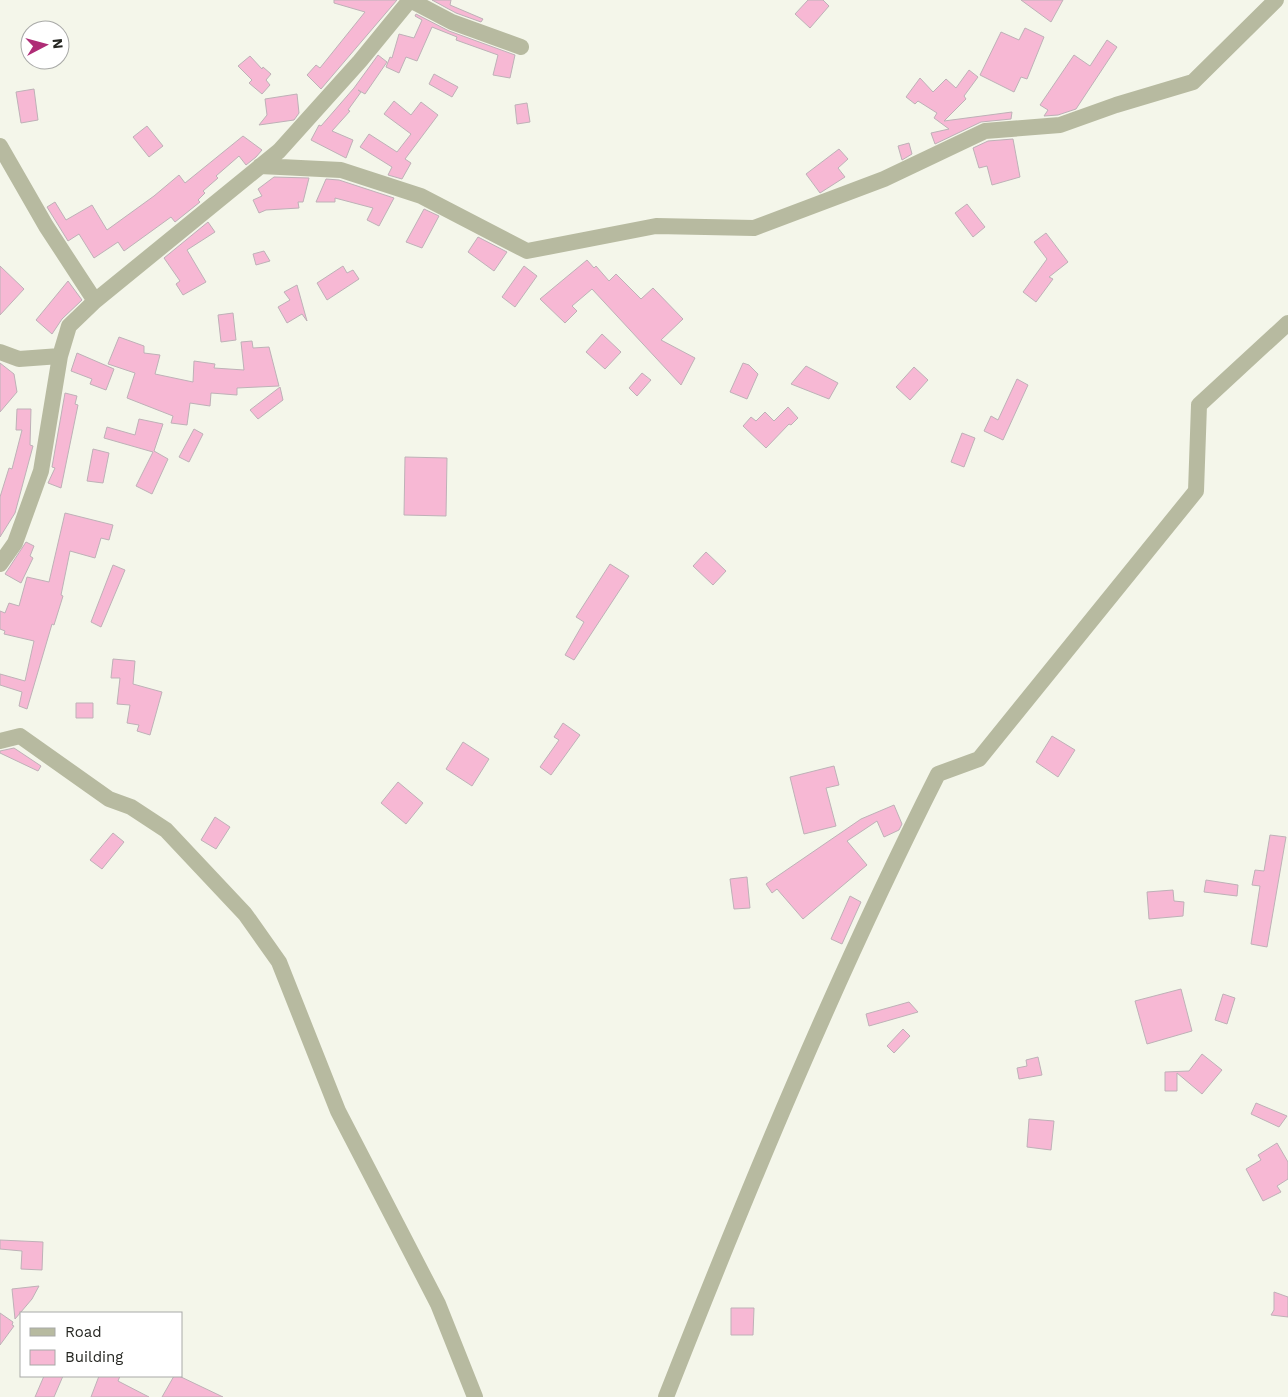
<svg xmlns="http://www.w3.org/2000/svg" width="1288" height="1397" viewBox="0 0 1288 1397" font-family="'Work Sans',sans-serif">
<style>
.building{fill:#f7b8d4;stroke:#beb1b7}
.lines{fill:none;stroke-linecap:round;stroke-linejoin:round}
.minor{stroke:#b7baa0;stroke-width:16}
</style>
<rect width="100%" height="100%" fill="#f4f6ea"/>
<!-- building -->
<path class="building" d="M 334,0 L 397,0 L 321,89 L 307,75 L 316,65 L 320,68 L 365,12 L 334,3 Z
M 432,0 L 451,0 L 450,5 L 483,19 L 481,22 L 456,13 Z
M 808,0 L 823,0 L 829,6 L 810,28 L 795,14 Z
M 1021,0 L 1063,0 L 1051,22 Z
M 416,14 L 449,31 L 515,55 L 510,78 L 493,75 L 498,55 L 456,40 L 457,37 L 432,27 L 417,61 L 406,57 L 399,73 L 386,67 L 390,57 L 392,58 L 399,34 L 414,38 L 422,20 L 415,16 Z
M 1025,28 L 1044,37 L 1027,79 L 1021,77 L 1014,92 L 980,75 L 1001,32 L 1019,40 Z
M 1107,40 L 1117,47 L 1076,109 L 1058,115 L 1044,116 L 1048,110 L 1040,105 L 1074,55 L 1090,66 Z
M 378,55 L 387,62 L 365,94 L 358,90 L 361,92 L 348,110 L 350,111 L 332,131 L 353,140 L 346,158 L 311,140 L 319,125 L 321,126 L 354,88 Z
M 250,56 L 262,69 L 263,67 L 271,74 L 266,80 L 270,85 L 262,94 L 249,83 L 252,80 L 238,66 Z
M 969,70 L 978,77 L 964,96 L 966,99 L 944,121 L 1012,112 L 1011,119 L 981,122 L 935,144 L 931,133 L 949,129 L 934,118 L 937,113 L 918,101 L 915,104 L 906,97 L 920,78 L 933,92 L 946,79 L 956,88 Z
M 434,74 L 458,87 L 452,97 L 429,84 Z
M 34,89 L 38,120 L 21,123 L 16,92 Z
M 297,94 L 299,113 L 294,120 L 259,125 L 267,115 L 265,99 Z
M 394,101 L 411,115 L 421,102 L 438,115 L 405,159 L 411,163 L 402,179 L 388,175 L 392,167 L 360,147 L 369,134 L 397,152 L 411,134 L 384,114 Z
M 527,103 L 530,122 L 517,124 L 515,105 Z
M 147,126 L 163,146 L 149,157 L 133,137 Z
M 243,136 L 262,150 L 256,157 L 246,165 L 239,156 L 216,176 L 218,178 L 203,191 L 205,193 L 198,200 L 200,202 L 175,222 L 171,217 L 124,251 L 118,242 L 94,258 L 79,234 L 68,241 L 47,207 L 55,202 L 66,220 L 92,205 L 107,230 L 154,196 L 179,175 L 185,183 Z
M 1013,139 L 1020,177 L 992,185 L 987,166 L 979,168 L 973,148 L 988,141 Z
M 909,143 L 912,154 L 902,160 L 898,146 Z
M 839,149 L 848,159 L 838,168 L 845,177 L 820,193 L 806,174 Z
M 274,177 L 309,178 L 303,202 L 298,202 L 299,208 L 266,210 L 259,213 L 253,200 L 262,196 L 258,189 Z
M 326,179 L 339,180 L 394,198 L 379,226 L 367,220 L 373,208 L 335,198 L 335,202 L 316,202 Z
M 967,204 L 985,227 L 973,237 L 955,213 Z
M 424,209 L 439,216 L 422,248 L 406,242 Z
M 208,222 L 215,232 L 187,250 L 206,282 L 183,295 L 176,284 L 180,281 L 164,258 Z
M 1046,233 L 1068,262 L 1049,277 L 1053,279 L 1036,302 L 1023,292 L 1047,259 L 1034,242 Z
M 478,237 L 507,252 L 494,271 L 468,252 Z
M 264,251 L 270,261 L 256,265 L 253,254 Z
M 587,260 L 594,268 L 596,266 L 609,281 L 616,274 L 641,299 L 653,288 L 683,319 L 661,340 L 695,358 L 681,385 L 592,289 L 572,306 L 577,311 L 565,323 L 540,299 Z
M 0,266 L 24,289 L 0,315 Z
M 343,266 L 347,273 L 353,270 L 359,279 L 327,300 L 317,283 Z
M 524,266 L 537,276 L 515,307 L 502,297 Z
M 68,281 L 82,300 L 62,319 L 52,334 L 36,320 Z
M 297,285 L 307,321 L 302,314 L 287,323 L 278,307 L 290,300 L 284,292 Z
M 233,313 L 236,340 L 221,342 L 218,315 Z
M 602,334 L 621,352 L 605,369 L 586,352 Z
M 119,337 L 144,346 L 144,353 L 160,355 L 155,374 L 193,382 L 194,361 L 215,364 L 214,368 L 244,370 L 241,342 L 252,341 L 253,348 L 269,347 L 279,386 L 237,388 L 237,395 L 211,393 L 210,406 L 190,403 L 187,425 L 171,423 L 173,416 L 127,398 L 135,373 L 108,364 Z
M 77,353 L 114,369 L 106,390 L 90,384 L 92,379 L 71,371 Z
M 0,363 L 14,374 L 17,392 L 0,412 Z
M 743,363 L 749,365 L 758,374 L 747,399 L 730,392 Z
M 806,366 L 838,383 L 829,399 L 791,384 Z
M 914,367 L 928,380 L 910,400 L 896,387 Z
M 642,373 L 651,380 L 637,396 L 629,388 Z
M 1017,379 L 1028,385 L 1003,440 L 984,431 L 991,416 L 998,420 Z
M 280,387 L 283,400 L 258,419 L 250,410 Z
M 65,393 L 77,396 L 75,404 L 78,405 L 61,488 L 48,483 L 55,468 L 52,467 Z
M 788,407 L 798,418 L 791,425 L 789,424 L 766,448 L 743,426 L 751,417 L 756,421 L 765,412 L 774,421 Z
M 17,409 L 31,409 L 30,445 L 33,446 L 15,513 L 0,537 L 0,497 L 9,468 L 12,469 L 22,430 L 16,430 Z
M 139,419 L 163,424 L 154,451 L 168,459 L 152,494 L 136,486 L 153,452 L 104,438 L 107,427 L 135,435 Z
M 194,429 L 203,434 L 189,462 L 179,457 Z
M 962,433 L 975,438 L 964,467 L 951,462 Z
M 93,449 L 109,453 L 103,483 L 87,481 Z
M 405,457 L 447,458 L 446,516 L 404,515 Z
M 65,513 L 113,525 L 109,540 L 101,538 L 95,558 L 70,551 L 61,595 L 63,596 L 54,625 L 52,624 L 27,709 L 19,706 L 22,692 L 0,685 L 0,674 L 25,681 L 34,641 L 4,634 L 5,631 L 0,629 L 0,611 L 5,613 L 9,603 L 19,606 L 27,577 L 49,582 Z
M 26,542 L 34,546 L 30,556 L 33,558 L 21,583 L 5,574 Z
M 706,552 L 726,571 L 713,585 L 693,566 Z
M 610,564 L 629,576 L 574,660 L 565,655 L 584,622 L 576,617 Z
M 113,565 L 125,570 L 101,627 L 91,622 Z
M 113,659 L 135,661 L 133,684 L 162,692 L 150,735 L 137,731 L 139,725 L 127,723 L 130,705 L 117,704 L 120,678 L 111,678 Z
M 76,703 L 93,703 L 93,718 L 76,718 Z
M 563,723 L 580,735 L 551,775 L 540,767 L 559,740 L 554,737 Z
M 1052,736 L 1075,750 L 1058,777 L 1036,762 Z
M 463,742 L 489,759 L 472,786 L 446,769 Z
M 14,748 L 41,766 L 38,771 L 0,753 L 0,751 Z
M 834,766 L 839,785 L 826,788 L 836,826 L 804,834 L 790,777 Z
M 398,782 L 423,803 L 406,824 L 381,803 Z
M 894,805 L 902,824 L 899,830 L 884,837 L 877,821 L 847,841 L 867,865 L 803,919 L 777,889 L 772,893 L 766,884 L 861,819 Z
M 215,817 L 230,827 L 216,849 L 201,840 Z
M 113,833 L 124,842 L 102,869 L 90,860 Z
M 1270,835 L 1286,837 L 1267,947 L 1251,944 L 1260,886 L 1252,885 L 1255,870 L 1264,871 Z
M 747,877 L 750,908 L 734,909 L 730,879 Z
M 1206,880 L 1238,885 L 1237,896 L 1204,892 Z
M 1173,890 L 1174,901 L 1184,902 L 1183,916 L 1149,919 L 1147,892 Z
M 850,896 L 861,902 L 842,944 L 831,939 Z
M 1181,989 L 1192,1031 L 1147,1044 L 1135,1001 Z
M 1223,994 L 1235,998 L 1227,1024 L 1215,1020 Z
M 909,1002 L 918,1012 L 869,1026 L 866,1014 Z
M 903,1029 L 910,1036 L 894,1053 L 887,1046 Z
M 1202,1054 L 1222,1070 L 1202,1094 L 1177,1073 L 1177,1091 L 1165,1091 L 1165,1072 L 1189,1071 Z
M 1038,1057 L 1042,1075 L 1019,1079 L 1017,1068 L 1027,1066 L 1026,1060 Z
M 1256,1103 L 1287,1116 L 1279,1127 L 1251,1114 Z
M 1029,1119 L 1054,1121 L 1051,1150 L 1027,1147 Z
M 1277,1143 L 1288,1162 L 1288,1179 L 1277,1186 L 1281,1192 L 1263,1201 L 1246,1169 L 1261,1160 L 1258,1155 Z
M 0,1240 L 43,1242 L 42,1270 L 21,1269 L 22,1251 L 0,1249 Z
M 39,1286 L 32,1299 L 15,1319 L 12,1289 Z
M 1274,1292 L 1288,1297 L 1288,1317 L 1271,1315 L 1274,1310 Z
M 731,1308 L 754,1308 L 753,1335 L 731,1335 Z
M 0,1313 L 13,1322 L 12,1325 L 14,1326 L 0,1345 Z
M 44,1376 L 63,1376 L 54,1397 L 35,1397 Z
M 99,1376 L 120,1376 L 118,1381 L 149,1397 L 91,1397 Z
M 174,1376 L 179,1376 L 223,1397 L 162,1397 Z"/>
<g class="lines">
<!-- minor -->
<path class="minor" d="M 410,0 L 452,22 L 521,47
M 0,146 L 46,226 L 95,301
M 260,166 L 341,170 L 421,196 L 527,251 L 656,226 L 754,228 L 884,179 L 985,131 L 1060,125 L 1116,105 L 1193,82 L 1276,0
M 0,352 L 19,359 L 60,356
M 0,564 L 15,543 L 41,471 L 60,356 L 69,326 L 95,301 L 279,151 L 360,61 L 410,0
M 0,741 L 20,736 L 109,799 L 131,807 L 166,830 L 245,914 L 279,962 L 338,1111 L 438,1304 L 475,1397
M 666,1397 C 749,1186 836,976 938,774 L 979,759 L 1196,491 L 1199,405 L 1288,323"/>
</g>
<!-- legend -->
<rect x="20" y="1312" width="162" height="65" fill="#ffffff" stroke="#a8a9a7"/>
<rect x="30" y="1328" width="25" height="8" fill="#b7baa0" stroke="#a8a9a7"/>
<text x="65" y="1337" font-size="15" fill="#262722">Road</text>
<rect x="30" y="1350" width="25" height="15" fill="#f7b8d4" stroke="#a8a9a7"/>
<text x="65" y="1362" font-size="15" fill="#262722">Building</text>
<!-- north arrow -->
<g transform="translate(45 45) rotate(84)"><circle r="24" fill="#ffffff" stroke="#a8a9a7"/>
<path d="M0-4L9 19L0 12L-9 19Z" fill="#af2c76"/>
<text y="-8" font-size="14" font-weight="bold" text-anchor="middle" fill="#262722">N</text>
</g>
</svg>
